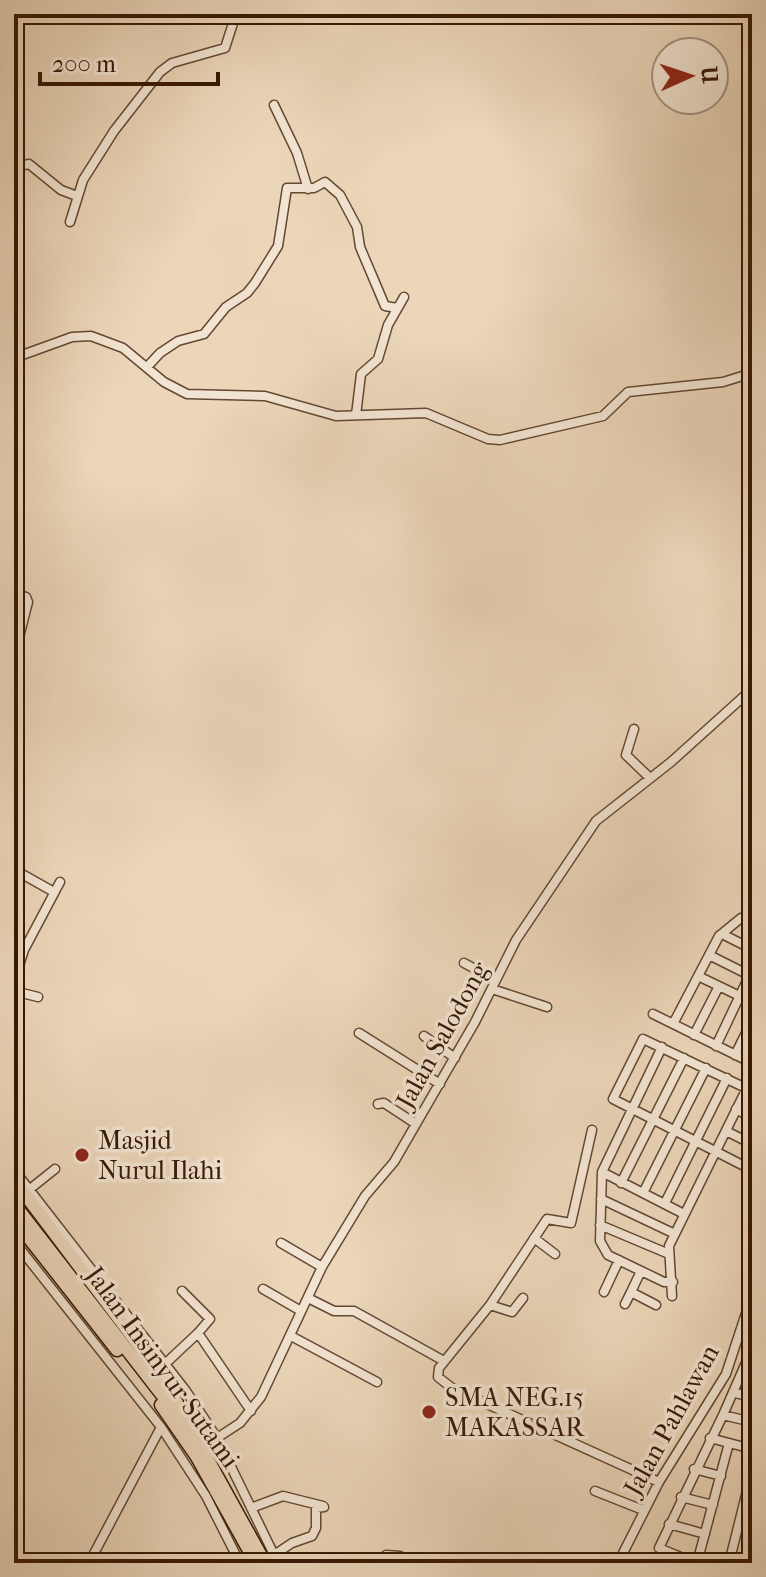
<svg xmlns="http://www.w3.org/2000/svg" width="766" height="1577" viewBox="0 0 766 1577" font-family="'IM FELL French Canon',serif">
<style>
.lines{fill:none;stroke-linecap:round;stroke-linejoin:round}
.minor-casing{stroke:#644831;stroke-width:11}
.highway-casing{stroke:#371804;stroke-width:15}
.minor{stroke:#f2e4d2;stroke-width:8}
.highway{stroke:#ebd6b9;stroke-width:12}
.poi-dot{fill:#8f2418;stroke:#f2e4d2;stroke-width:3}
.labels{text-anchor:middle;stroke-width:7;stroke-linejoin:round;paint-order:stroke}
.street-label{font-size:26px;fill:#371804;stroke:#f2e4d2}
.poi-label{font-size:26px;fill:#371804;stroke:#f2e4d2;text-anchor:start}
</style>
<rect width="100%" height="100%" fill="#ebd6b9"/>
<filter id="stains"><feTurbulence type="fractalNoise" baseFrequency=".0025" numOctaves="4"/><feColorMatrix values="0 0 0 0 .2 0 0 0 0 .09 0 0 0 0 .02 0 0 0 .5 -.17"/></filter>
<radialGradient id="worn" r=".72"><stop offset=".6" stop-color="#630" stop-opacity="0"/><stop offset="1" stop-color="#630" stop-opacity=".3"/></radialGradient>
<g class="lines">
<!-- minor casing -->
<g class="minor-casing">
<path id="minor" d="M 37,16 L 37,14
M 274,105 L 297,153 L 308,189
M 14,167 L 29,164 L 61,190 L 77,196
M 70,222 L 83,180 L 114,131 L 160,72 L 172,63 L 225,48 L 236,14
M 14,358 L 72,337 L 91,336 L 123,348 L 164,382 L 187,394 L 265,396 L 336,416 L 426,413 L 488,439 L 500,440 L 603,416 L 628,392 L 723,382 L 752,373
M 147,367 L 160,353 L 178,341 L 204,334 L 226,307 L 247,293 L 255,283 L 278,246 L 287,188 L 314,188 L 325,182 L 340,195 L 357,227 L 360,247 L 385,306 L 397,308
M 356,415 L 361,374 L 378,359 L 388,325 L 404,297
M 14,593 L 26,597 L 28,602 L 17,645
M 634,729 L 626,755 L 650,778
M 14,880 L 22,874 L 54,892
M 724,935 L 752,949
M 709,955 L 751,976
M 464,963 L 496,980
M 698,976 L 752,1002
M 14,981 L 24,950 L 60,882
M 492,989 L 547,1007
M 14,991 L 38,997
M 653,1014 L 752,1063
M 673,1024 L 719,936 L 741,918 L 752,921
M 359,1033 L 440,1084
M 694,1035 L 719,986
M 424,1036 L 455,1058
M 716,1046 L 752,970
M 662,1047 L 602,1172 L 600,1241 L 608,1255 L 664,1282 L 673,1282
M 735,1055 L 752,1021
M 752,1091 L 643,1039 L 613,1099 L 752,1170
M 378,1104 L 384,1103 L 416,1124
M 736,1109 L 752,1118
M 592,1130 L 571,1223 L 547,1219 L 490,1305 L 439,1368 L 438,1377 L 452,1388 L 659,1482
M 726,1131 L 752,1144
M 14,1170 L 186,1391 L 217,1438 L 278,1563
M 602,1172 L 684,1214
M 621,1183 L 684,1058
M 30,1189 L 55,1169
M 643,1193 L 706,1068
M 601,1199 L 675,1234
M 665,1203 L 727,1078
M 600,1225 L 669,1254
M 534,1238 L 555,1254
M 14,1241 L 161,1427 L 206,1496 L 240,1563
M 281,1243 L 322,1267
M 641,1271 L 631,1292 L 656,1305
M 263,1289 L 301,1311
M 182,1291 L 210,1319 L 198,1333 L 251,1411
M 604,1292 L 619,1260
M 672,1296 L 669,1246 L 747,1088
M 308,1298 L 334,1311 L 354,1311 L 444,1361
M 625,1304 L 631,1292
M 490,1305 L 512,1312 L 523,1298
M 291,1336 L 377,1382
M 165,1364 L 198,1333
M 735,1393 L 752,1397
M 723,1415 L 752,1349
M 217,1438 L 240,1423 L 261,1397 L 322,1267 L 365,1196 L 394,1162 L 475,1022 L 516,940 L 596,821 L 671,762 L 752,689
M 710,1438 L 752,1449
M 694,1469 L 721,1476
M 595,1491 L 643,1510
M 681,1497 L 713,1505
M 251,1508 L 283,1496 L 323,1506
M 669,1524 L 705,1534
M 274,1555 L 292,1543 L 312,1536 L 316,1528 L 316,1508 L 324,1507
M 89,1563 L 161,1427
M 379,1563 L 386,1555 L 400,1556
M 618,1563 L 659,1482 L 726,1374 L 752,1295
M 695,1563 L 659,1548 L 723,1415 L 752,1422
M 697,1563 L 729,1443
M 729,1563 L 752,1471"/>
</g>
<!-- highway casing -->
<g class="highway-casing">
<path id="highway" d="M 14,1180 L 141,1348 L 177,1403
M 14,1204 L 197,1440 L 265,1563
M 14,1219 L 117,1350
M 161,1405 L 197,1457 L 256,1563"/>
</g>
<!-- minor -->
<use href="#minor" class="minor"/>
<!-- highway -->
<use href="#highway" class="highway"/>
</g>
<!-- markers -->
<g class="poi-dot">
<circle cx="82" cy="1155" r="8"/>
<circle cx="429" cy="1412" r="8"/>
</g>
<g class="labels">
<!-- street labels -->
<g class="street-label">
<text transform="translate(442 1035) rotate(-61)" y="9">Jalan Salodong</text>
<text transform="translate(163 1367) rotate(54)" y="9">Jalan Insinyur Sutami</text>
<text transform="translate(671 1420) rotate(-61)" y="9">Jalan Pahlawan</text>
</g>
<!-- poi labels -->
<g class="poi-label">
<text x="98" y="1149">Masjid<tspan x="98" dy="30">Nurul Ilahi</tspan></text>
<text x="445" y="1406">SMA NEG.15<tspan x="445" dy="30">MAKASSAR</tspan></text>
</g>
</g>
<!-- margin -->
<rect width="766" height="1577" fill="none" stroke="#ebd6b9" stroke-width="48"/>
<rect x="16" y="16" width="734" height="1545" fill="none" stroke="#371804" stroke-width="4"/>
<rect x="24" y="24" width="718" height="1529" fill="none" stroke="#371804" stroke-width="2"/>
<!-- north arrow -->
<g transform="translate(690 76) rotate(87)"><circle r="38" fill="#f2e4d2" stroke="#a79280" stroke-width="2"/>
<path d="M0-6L14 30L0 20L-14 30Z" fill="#8f2418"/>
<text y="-12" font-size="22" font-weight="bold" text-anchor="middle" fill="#371804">U</text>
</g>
<!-- scale -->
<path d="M40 72v12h178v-12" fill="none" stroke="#371804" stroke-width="4"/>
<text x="52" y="72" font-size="24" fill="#371804" stroke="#f2e4d2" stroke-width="6" paint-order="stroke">200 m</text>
<rect width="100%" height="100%" filter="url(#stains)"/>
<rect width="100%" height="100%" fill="url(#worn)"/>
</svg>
